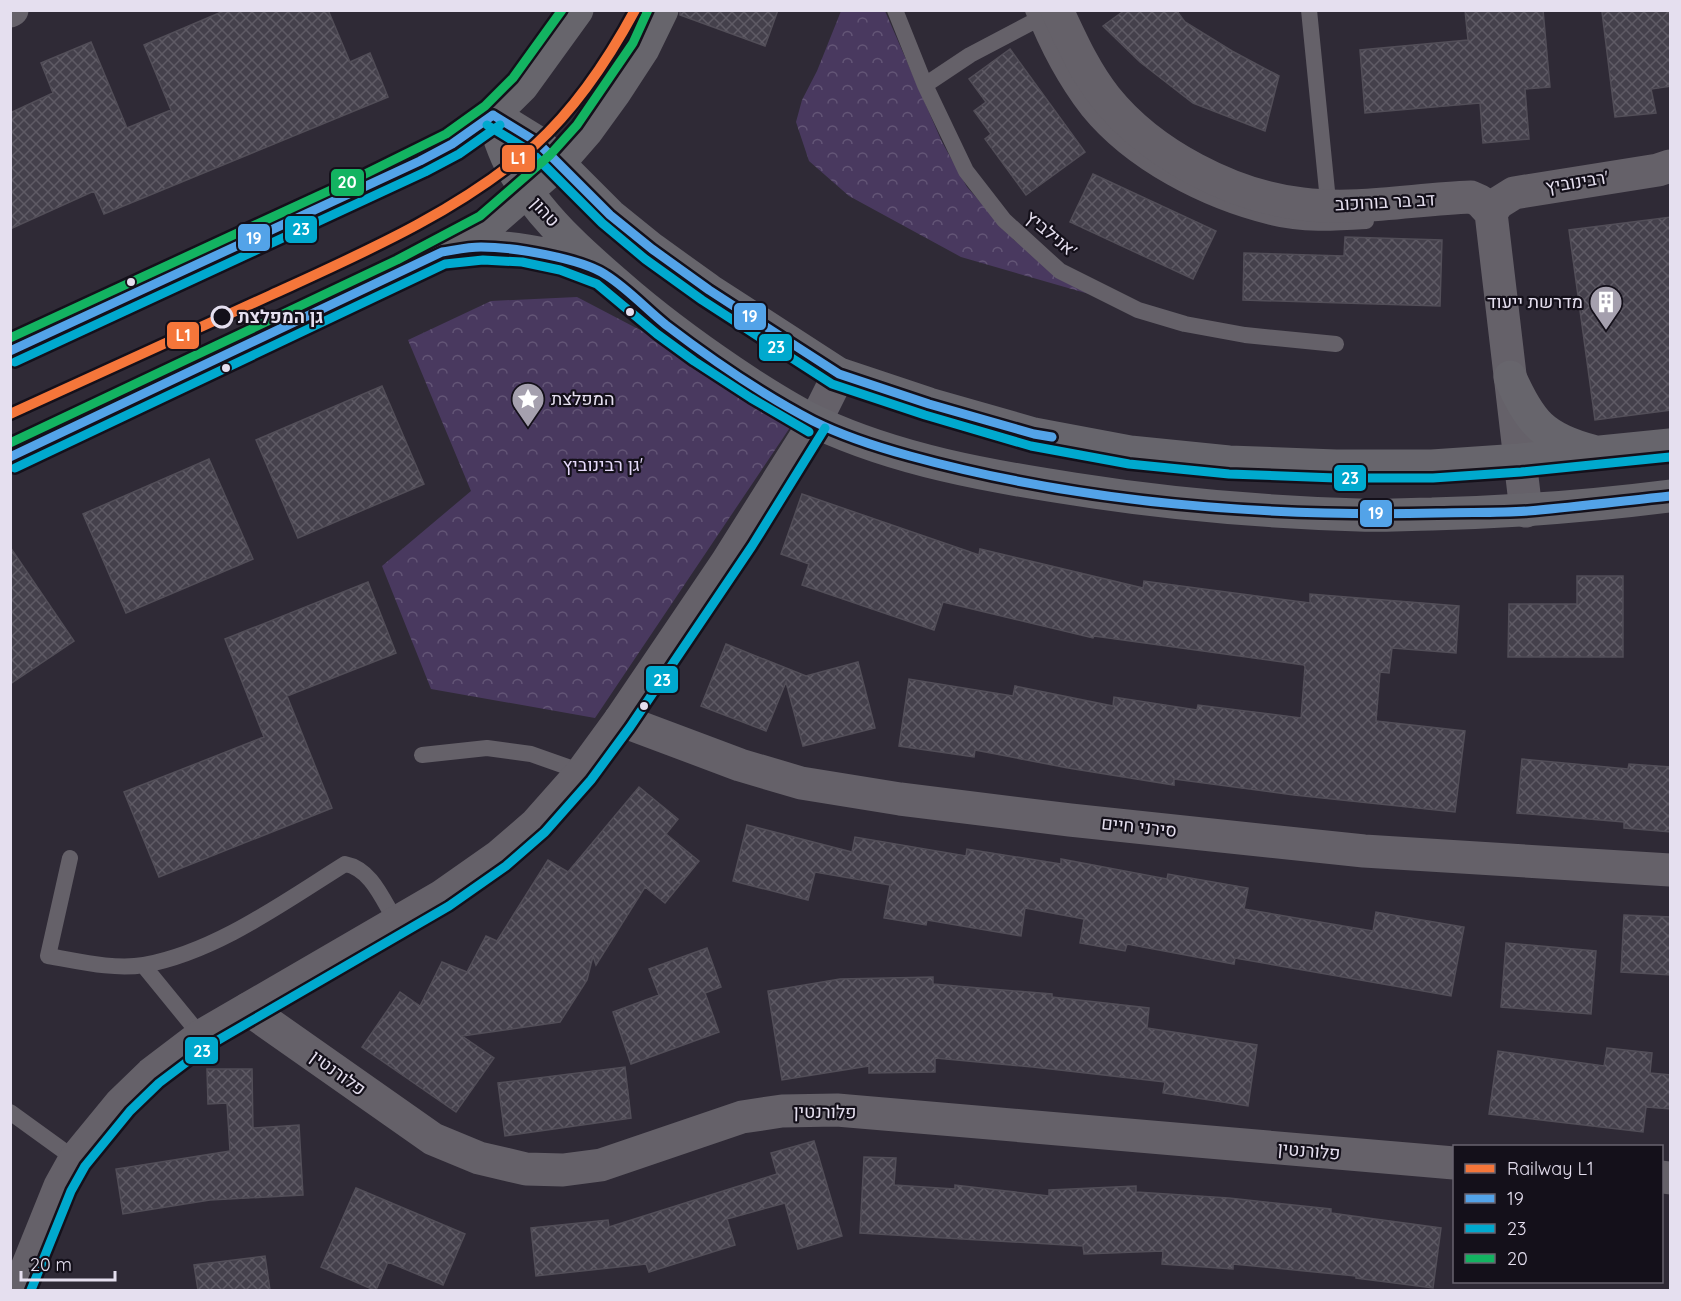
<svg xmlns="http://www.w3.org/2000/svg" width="1681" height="1301" viewBox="0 0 1681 1301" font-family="Quicksand,Heebo,sans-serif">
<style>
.park{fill:url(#park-crowns)}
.building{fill:url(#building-cross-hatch);stroke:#524e58;stroke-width:1.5}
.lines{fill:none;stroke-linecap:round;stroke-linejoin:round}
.service{stroke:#656169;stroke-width:16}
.minor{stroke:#656169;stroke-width:33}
.tertiary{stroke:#656169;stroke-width:33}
.secondary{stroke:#67656c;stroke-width:33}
.bus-1-casing{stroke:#14101a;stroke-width:14}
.bus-2-casing{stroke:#14101a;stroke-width:14}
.bus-3-casing{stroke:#14101a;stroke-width:14}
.bus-1{stroke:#53a3e8;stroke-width:9}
.bus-2{stroke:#00a9ce;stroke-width:9}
.bus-3{stroke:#13b361;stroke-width:9}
.rail-1-casing{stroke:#14101a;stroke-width:15}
.rail-1{stroke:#f5763a;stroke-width:10}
.bus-dot{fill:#e5dfef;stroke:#14101a;stroke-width:2}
.stop-dot{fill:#14101a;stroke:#e5dfef;stroke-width:3}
.labels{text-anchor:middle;stroke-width:4.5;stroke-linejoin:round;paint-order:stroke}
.street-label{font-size:18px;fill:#e5dfef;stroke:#14101a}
.poi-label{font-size:18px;fill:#e5dfef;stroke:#14101a;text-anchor:end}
.stop-label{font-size:18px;font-weight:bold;fill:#e5dfef;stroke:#14101a;text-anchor:start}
.park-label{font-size:18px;fill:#e6dafa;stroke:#14101a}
.line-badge{stroke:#14101a;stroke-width:2}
.badge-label{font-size:16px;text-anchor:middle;font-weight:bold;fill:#fff}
</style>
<defs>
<pattern id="park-crowns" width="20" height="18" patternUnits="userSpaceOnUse" patternTransform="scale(1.5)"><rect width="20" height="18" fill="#49395f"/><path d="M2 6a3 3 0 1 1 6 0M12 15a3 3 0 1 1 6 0" fill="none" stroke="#635576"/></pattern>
<pattern id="building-cross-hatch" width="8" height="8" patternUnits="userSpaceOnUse" patternTransform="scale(1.5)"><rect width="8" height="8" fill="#44404b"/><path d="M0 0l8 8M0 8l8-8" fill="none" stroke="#5f5b65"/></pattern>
</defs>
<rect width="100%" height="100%" fill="#2f2a36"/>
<!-- park -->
<path class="park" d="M 841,11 L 885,11 L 942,142 L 967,187 L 1014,240 L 1096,296 L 961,257 L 849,196 L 809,161 L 796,122 L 802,100 L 817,71 Z
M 577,297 L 642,331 L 791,426 L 595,718 L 431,689 L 382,566 L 471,491 L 408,340 L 491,301 Z"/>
<!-- building -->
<path class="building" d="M 226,10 L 328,10 L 350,62 L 370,53 L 388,97 L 104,214 L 94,191 L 10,229 L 10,113 L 53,93 L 41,63 L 91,42 L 127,128 L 171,110 L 144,45 Z
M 680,10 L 778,10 L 765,46 L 680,15 Z
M 1125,10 L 1176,10 L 1185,22 L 1232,51 L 1279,76 L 1265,131 L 1193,103 L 1140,62 L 1103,26 Z
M 1465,10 L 1543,10 L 1550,87 L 1525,89 L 1529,139 L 1483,143 L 1480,103 L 1365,113 L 1360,50 L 1468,40 Z
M 1615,10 L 1671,10 L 1671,86 L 1651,89 L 1656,113 L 1615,117 L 1602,12 Z
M 1010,49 L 1085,152 L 1026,195 L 985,139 L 991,134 L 974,111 L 986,102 L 969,79 Z
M 1093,174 L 1216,231 L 1193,279 L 1070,222 Z
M 1671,217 L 1671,410 L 1595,420 L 1569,230 Z
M 1345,237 L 1442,240 L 1440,306 L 1243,300 L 1244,253 L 1344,256 Z
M 382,386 L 424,484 L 298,538 L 256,440 Z
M 209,459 L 253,559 L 126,613 L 83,514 Z
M 802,494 L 979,555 L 980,549 L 1143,588 L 1144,581 L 1310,603 L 1310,594 L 1459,606 L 1456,653 L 1392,648 L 1389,673 L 1380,672 L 1376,721 L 1465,731 L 1455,812 L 1294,795 L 1174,779 L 1174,785 L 1068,768 L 975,750 L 974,757 L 899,746 L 909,679 L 1013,696 L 1015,686 L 1113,706 L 1114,697 L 1197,710 L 1198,705 L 1301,718 L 1305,667 L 1304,665 L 1094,636 L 1093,638 L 943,602 L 934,630 L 802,585 L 809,564 L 781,554 Z
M 10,547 L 74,641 L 10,684 Z
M 1577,576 L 1623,576 L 1623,657 L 1508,657 L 1509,604 L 1577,604 Z
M 368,582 L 396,653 L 287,696 L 332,808 L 159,877 L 124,792 L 264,737 L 225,639 Z
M 726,644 L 806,676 L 858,662 L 875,728 L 803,746 L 786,682 L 766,731 L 701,706 Z
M 1522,759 L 1628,769 L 1629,764 L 1671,767 L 1671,832 L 1624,828 L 1624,822 L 1517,813 Z
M 639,787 L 678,819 L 666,834 L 699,861 L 665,903 L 645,887 L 596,965 L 593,956 L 587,980 L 560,1022 L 462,1036 L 494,1058 L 456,1112 L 362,1047 L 400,992 L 420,1006 L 442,962 L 467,972 L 486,936 L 497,941 L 548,860 L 568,872 Z
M 747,825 L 852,852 L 855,837 L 966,856 L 967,849 L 1061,864 L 1061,859 L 1167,879 L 1168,874 L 1248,888 L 1244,909 L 1373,931 L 1376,912 L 1464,927 L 1451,996 L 1235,958 L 1234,964 L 1127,944 L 1125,951 L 1080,943 L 1084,919 L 1025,908 L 1021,936 L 927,920 L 926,925 L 884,918 L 890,885 L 815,872 L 808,900 L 733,881 Z
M 1624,915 L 1671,917 L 1671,975 L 1621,972 Z
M 1506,943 L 1596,951 L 1591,1014 L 1501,1007 Z
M 707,948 L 721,987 L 705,993 L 719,1032 L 631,1064 L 613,1012 L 659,995 L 649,969 Z
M 933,977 L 933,984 L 1052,994 L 1052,997 L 1149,1008 L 1147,1028 L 1257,1045 L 1248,1106 L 1163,1093 L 1165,1082 L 1033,1067 L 935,1058 L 935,1072 L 869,1073 L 869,1066 L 782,1080 L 768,991 L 840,979 Z
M 1607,1048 L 1652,1053 L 1650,1073 L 1671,1075 L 1671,1109 L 1646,1107 L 1643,1132 L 1489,1114 L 1498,1051 L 1604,1066 Z
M 625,1067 L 631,1118 L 505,1136 L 498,1083 Z
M 207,1069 L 252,1069 L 253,1128 L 299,1125 L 303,1195 L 210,1200 L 123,1214 L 116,1169 L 230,1151 L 227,1103 L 208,1104 Z
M 814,1141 L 842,1236 L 798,1249 L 785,1203 L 727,1219 L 735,1245 L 649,1272 L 646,1264 L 536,1276 L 531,1228 L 608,1220 L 609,1227 L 777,1174 L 771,1153 Z
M 864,1157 L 896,1158 L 894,1185 L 955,1189 L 955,1185 L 1049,1196 L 1049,1190 L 1136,1186 L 1136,1192 L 1229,1198 L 1331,1209 L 1331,1213 L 1441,1228 L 1433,1288 L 1356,1278 L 1356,1276 L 1233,1264 L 1233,1269 L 1162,1264 L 1163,1251 L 1084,1254 L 1083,1246 L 860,1233 Z
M 356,1188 L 465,1234 L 443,1285 L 388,1262 L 376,1290 L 374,1290 L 321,1267 Z
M 265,1256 L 270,1290 L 198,1290 L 194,1265 Z"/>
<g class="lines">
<!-- service -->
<path class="service" d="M 895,10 L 925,85 L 966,171 L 1004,220 L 1060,271 L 1138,310 L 1185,324 L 1245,335 L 1336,344
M 1033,10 C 1047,46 1065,80 1088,110 C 1131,163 1205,201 1271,217 C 1302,225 1334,223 1366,221
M 1309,10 L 1329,211
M 925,85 L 970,55 L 1046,15
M 422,755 L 487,748 L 531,754 L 582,772
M 70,858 L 48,956 C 78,961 113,970 144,965 C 216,952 284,902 345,864 C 372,869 383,901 397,923
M 143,965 L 201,1036
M 10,1112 L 75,1159"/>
<!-- minor -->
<path class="minor" d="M 10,11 L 12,10
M 620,720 L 740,765 L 801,783 L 900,799 L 1070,820 L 1364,851 L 1670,870
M 248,1009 L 433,1139 L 479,1158 L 526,1169 L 563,1170 L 601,1165 L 742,1117 L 782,1111 L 837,1110 L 1454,1163
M 1662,1177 L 1670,1178"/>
<!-- tertiary -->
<path class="tertiary" d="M 1057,10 C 1071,40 1085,72 1106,98 C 1151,154 1232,196 1302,204 C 1358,211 1415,199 1471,197 L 1480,201 L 1491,213 L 1526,511
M 1491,213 L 1498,203 L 1514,193 L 1658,170 L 1670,166
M 18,1290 L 60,1186 L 75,1159 L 121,1103 L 151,1074 L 201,1036 L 442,896 L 499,856 L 536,824 L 582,772 L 620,720 L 727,562 L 815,422 L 839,374"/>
<!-- secondary -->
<path class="secondary" d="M 493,115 C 498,136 505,157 517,176 C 544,222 591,262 631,296 C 669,328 708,356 749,383 C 771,397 794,412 818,423 C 898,460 988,476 1074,489 C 1169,504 1263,512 1359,515 C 1383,516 1408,514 1432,514 C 1512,512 1591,506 1670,496
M 493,115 L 537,142 L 610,215 L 652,249 L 709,290 L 839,374 L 929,404 L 1034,434 L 1130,452 L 1229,462 L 1336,466 L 1432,466 L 1520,460 L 1670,445
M 452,250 C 500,242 551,253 595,270
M 10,351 L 362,189 L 452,144 L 493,115 L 522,86 L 577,10
M 1510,377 C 1530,422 1543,438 1592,451
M 10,457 L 402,271 L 487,226 L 559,163 L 586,132 L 615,92 L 643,49 L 662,10"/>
<!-- bus-1 casing -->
<g class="bus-1-casing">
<path id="bus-1" d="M 493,115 L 537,142 L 610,215 L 652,249 L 709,290 L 839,374 L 929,404 L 1034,434 L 1052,437
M 10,351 L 420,161 L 452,144 L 493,115
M 10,457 L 442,252 C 455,250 468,247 481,247 C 512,247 581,258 606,275 C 628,289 646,309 666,325 C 712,360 761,394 813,421 C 843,436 877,447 910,456 C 1081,503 1261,517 1437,513 C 1467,512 1498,513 1528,511 C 1575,507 1623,501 1670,496"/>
</g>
<!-- bus-2 casing -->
<g class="bus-2-casing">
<path id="bus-2" d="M 487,125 L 530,151 L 602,223 L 645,259 L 702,300 L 832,384 L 925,415 L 1031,446 L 1129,464 L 1229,474 L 1336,478 L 1433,478 L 1521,472 L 1670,457
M 15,362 L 425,172 L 459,154 L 500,125
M 15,468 L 445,264 L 483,260 L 522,262 L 560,270 L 597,284 L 657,334 L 694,361 L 751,398 L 809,432
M 31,1290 L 71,1191 L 85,1166 L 130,1111 L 159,1083 L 208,1046 L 449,906 L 506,866 L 545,832 L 591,780 L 630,727 L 752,546 L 825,428"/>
</g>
<!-- bus-3 casing -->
<g class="bus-3-casing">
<path id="bus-3" d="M 10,338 L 357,178 L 446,134 L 485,106 L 513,78 L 562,10
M 10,443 L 397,260 L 480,216 L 550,155 L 577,125 L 633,43 L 648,10"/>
</g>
<!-- bus-1 -->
<use href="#bus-1" class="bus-1"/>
<!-- bus-2 -->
<use href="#bus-2" class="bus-2"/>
<!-- bus-3 -->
<use href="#bus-3" class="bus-3"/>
<!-- rail-1 casing -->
<g class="rail-1-casing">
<path id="rail-1" d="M 10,414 C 97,374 184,335 271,295 C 363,253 458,212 535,145 C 577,107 608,60 635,10"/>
</g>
<!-- rail-1 -->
<use href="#rail-1" class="rail-1"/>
</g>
<!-- icons -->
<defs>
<g id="building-pin" transform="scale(1.725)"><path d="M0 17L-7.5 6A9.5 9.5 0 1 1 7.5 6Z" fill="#a5a0ae" stroke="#14101a"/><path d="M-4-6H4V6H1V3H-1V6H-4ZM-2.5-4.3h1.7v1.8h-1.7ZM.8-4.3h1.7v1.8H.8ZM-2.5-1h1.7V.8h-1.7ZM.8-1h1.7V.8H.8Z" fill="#fff"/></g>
<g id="sight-pin" transform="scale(1.725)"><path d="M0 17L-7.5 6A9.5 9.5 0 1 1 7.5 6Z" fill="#a5a0ae" stroke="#14101a"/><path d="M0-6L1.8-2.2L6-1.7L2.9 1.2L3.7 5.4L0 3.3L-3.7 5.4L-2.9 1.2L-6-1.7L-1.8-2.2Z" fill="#fff"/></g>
</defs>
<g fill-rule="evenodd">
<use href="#building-pin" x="1606" y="302"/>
<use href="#sight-pin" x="528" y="399"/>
</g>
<!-- markers -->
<g class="bus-dot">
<circle cx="131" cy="282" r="5"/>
<circle cx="630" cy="312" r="5"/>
<circle cx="226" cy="368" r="5"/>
<circle cx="644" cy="706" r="5"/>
</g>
<circle class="stop-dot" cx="222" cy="317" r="10"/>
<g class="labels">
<!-- street labels -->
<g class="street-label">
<text transform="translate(1577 182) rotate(-9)" y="6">רבינוביץ'</text>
<text transform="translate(1385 202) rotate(-3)" y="6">דב בר בורוכוב</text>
<text transform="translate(545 212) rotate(48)" y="6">טהון</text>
<text transform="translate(1051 234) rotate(40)" y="6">אנילביץ'</text>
<text transform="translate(1139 827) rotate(6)" y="6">סירני חיים</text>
<text transform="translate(338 1073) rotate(36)" y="6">פלורנטין</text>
<text transform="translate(825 1112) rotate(1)" y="6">פלורנטין</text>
<text transform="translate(1309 1151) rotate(5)" y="6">פלורנטין</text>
</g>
<!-- poi labels -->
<g class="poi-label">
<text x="1583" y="308">מדרשת ייעוד</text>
<text x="551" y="405" text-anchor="start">המפלצת</text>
</g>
<!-- stop labels -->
<g class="stop-label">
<text x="238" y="323">גן המפלצת</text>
</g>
<!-- park labels -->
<g class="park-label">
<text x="603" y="471">גן רבינוביץ'</text>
</g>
</g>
<g class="line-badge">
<rect x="501" y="144" width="35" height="29" rx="6" fill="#f5763a"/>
<rect x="330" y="168" width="35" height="29" rx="6" fill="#13b361"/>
<rect x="284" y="215" width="34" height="29" rx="6" fill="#00a9ce"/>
<rect x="237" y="223" width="34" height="29" rx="6" fill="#53a3e8"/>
<rect x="733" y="302" width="34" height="29" rx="6" fill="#53a3e8"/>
<rect x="166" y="321" width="34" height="29" rx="6" fill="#f5763a"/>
<rect x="758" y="333" width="35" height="29" rx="6" fill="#00a9ce"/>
<rect x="1333" y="464" width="34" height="28" rx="6" fill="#00a9ce"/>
<rect x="1359" y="499" width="34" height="29" rx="6" fill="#53a3e8"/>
<rect x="645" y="665" width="34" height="29" rx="6" fill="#00a9ce"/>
<rect x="184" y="1036" width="35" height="29" rx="6" fill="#00a9ce"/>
</g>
<g class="badge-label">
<text x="518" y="164">L1</text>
<text x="347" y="188">20</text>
<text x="301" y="235">23</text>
<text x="254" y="244">19</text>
<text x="750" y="322">19</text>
<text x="183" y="341">L1</text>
<text x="776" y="353">23</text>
<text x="1350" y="484">23</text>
<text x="1376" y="519">19</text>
<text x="662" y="686">23</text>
<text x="202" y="1057">23</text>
</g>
<!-- border -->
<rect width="1681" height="1301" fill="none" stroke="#e5dfef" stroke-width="24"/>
<!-- legend -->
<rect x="1453" y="1145" width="210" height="138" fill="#14101a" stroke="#68636f" stroke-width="1.5"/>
<rect x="1465" y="1164" width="30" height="9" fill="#f5763a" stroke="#68636f" stroke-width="1.5"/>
<text x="1507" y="1175" font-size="18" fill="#e5dfef">Railway L1</text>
<rect x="1465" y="1194" width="30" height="9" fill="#53a3e8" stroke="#68636f" stroke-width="1.5"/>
<text x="1507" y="1205" font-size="18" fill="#e5dfef">19</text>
<rect x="1465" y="1224" width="30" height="9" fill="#00a9ce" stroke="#68636f" stroke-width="1.5"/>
<text x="1507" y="1235" font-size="18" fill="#e5dfef">23</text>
<rect x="1465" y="1254" width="30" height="9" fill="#13b361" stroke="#68636f" stroke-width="1.5"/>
<text x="1507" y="1265" font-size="18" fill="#e5dfef">20</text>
<!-- scale -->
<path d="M21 1271v9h94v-9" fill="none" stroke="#e5dfef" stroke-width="3"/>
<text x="30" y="1271" font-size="18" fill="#e5dfef" stroke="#14101a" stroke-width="4.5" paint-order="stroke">20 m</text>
</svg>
